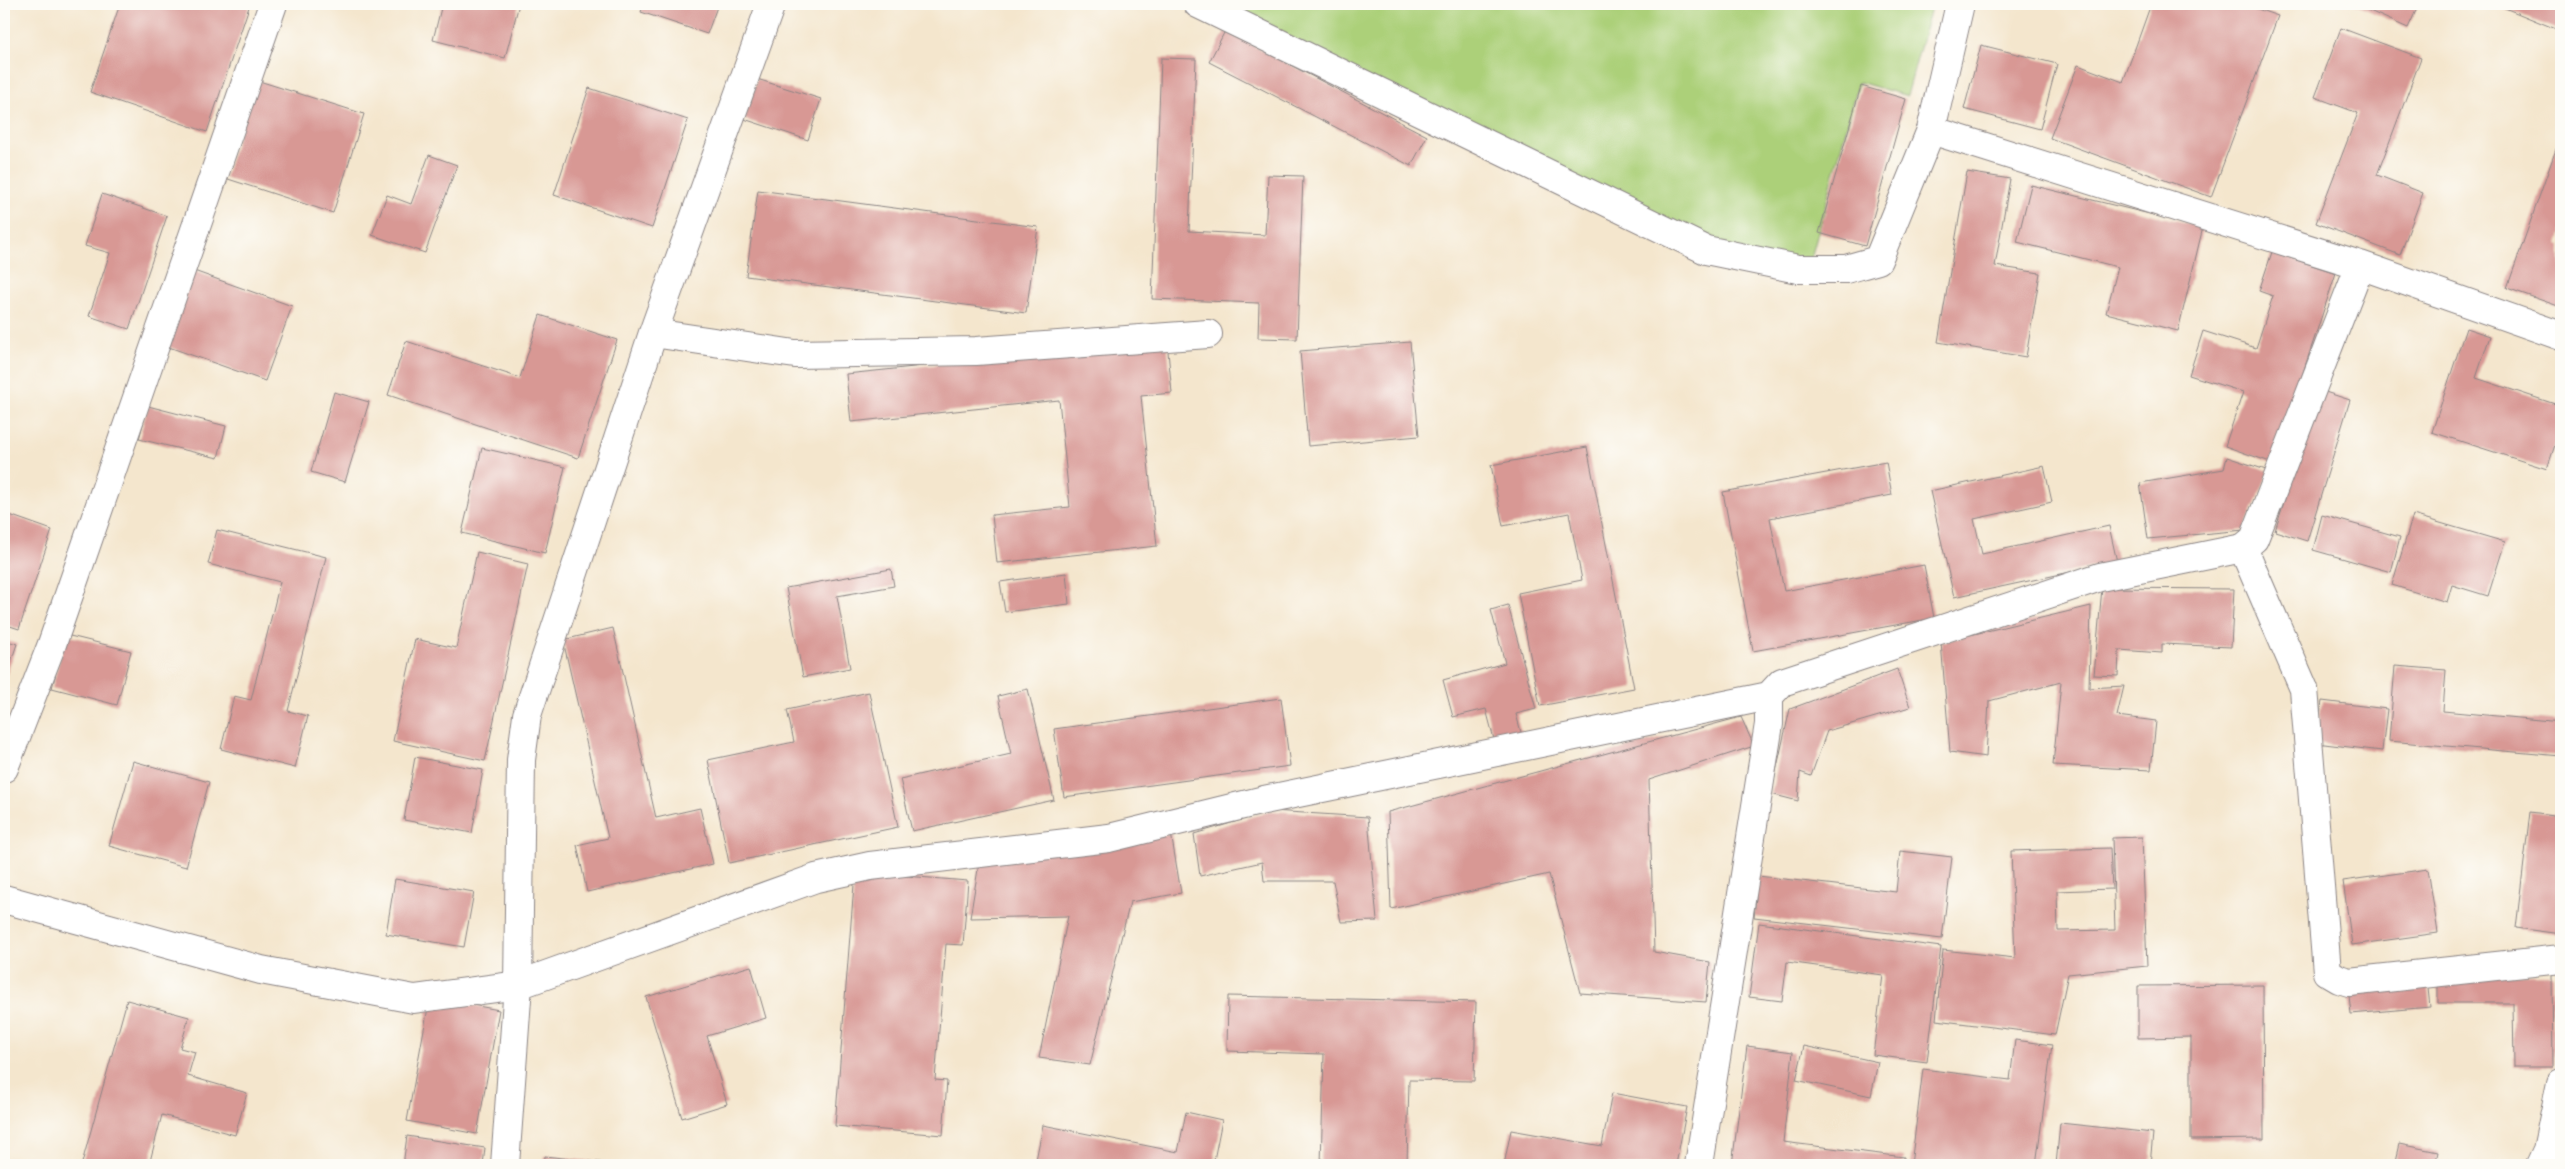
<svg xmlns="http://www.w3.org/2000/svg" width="2565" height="1169" viewBox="0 0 2565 1169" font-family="Delius,sans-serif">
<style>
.green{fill:#acd079;stroke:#67795a}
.building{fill:#d89894}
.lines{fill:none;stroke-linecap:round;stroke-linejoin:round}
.minor-casing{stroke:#8b8484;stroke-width:30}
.minor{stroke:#fff;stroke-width:28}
</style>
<rect width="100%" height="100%" fill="#fdfcf7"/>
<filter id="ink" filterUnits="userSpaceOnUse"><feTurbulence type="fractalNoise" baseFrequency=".02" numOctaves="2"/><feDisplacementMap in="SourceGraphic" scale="10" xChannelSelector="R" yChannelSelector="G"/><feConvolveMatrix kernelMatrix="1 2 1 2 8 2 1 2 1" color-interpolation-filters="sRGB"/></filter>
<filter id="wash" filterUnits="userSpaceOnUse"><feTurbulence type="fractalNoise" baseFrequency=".0096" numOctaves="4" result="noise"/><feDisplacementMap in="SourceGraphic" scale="20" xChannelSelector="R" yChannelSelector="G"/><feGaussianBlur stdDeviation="1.12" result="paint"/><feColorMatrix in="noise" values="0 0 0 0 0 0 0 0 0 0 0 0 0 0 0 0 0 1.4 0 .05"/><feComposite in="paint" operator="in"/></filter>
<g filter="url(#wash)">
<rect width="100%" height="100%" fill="#f4e6cd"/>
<!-- green -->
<path class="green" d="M 1226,4 L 1932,4 L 1907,96 L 1859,82 L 1807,273 L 1726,264 Z"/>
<g id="blocks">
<!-- building -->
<path class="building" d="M 120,4 L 250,4 L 207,132 L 90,92 Z
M 442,4 L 519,4 L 505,58 L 433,40 Z
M 644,4 L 718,4 L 707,34 L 641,12 Z
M 2151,4 L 2243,4 L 2278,16 L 2211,197 L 2050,138 L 2078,65 L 2123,82 Z
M 2354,4 L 2419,4 L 2408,28 Z
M 2495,4 L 2561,4 L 2561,31 Z
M 2341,28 L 2421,58 L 2377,175 L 2423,193 L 2400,255 L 2316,223 L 2358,113 L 2315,97 Z
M 1225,31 L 1427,136 L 1411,166 L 1209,62 Z
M 1981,45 L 2057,64 L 2040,129 L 1964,109 Z
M 1161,58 L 1196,59 L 1189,231 L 1265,235 L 1268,175 L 1303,176 L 1297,339 L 1258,338 L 1259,303 L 1152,299 Z
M 757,79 L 821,99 L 808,140 L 744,119 Z
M 256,80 L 364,114 L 333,213 L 225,178 Z
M 1861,86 L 1906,99 L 1865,246 L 1819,233 Z
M 589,88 L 688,120 L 652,228 L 554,195 Z
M 2561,135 L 2561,234 L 2558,244 L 2561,245 L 2561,307 L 2507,288 Z
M 429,155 L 457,165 L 425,253 L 372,235 L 387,195 L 411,204 Z
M 1967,172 L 2010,179 L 1995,266 L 2040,273 L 2026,357 L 1938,342 Z
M 2031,185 L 2203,227 L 2178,331 L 2106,313 L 2118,267 L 2017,242 Z
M 758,190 L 1038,227 L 1026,313 L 746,276 Z
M 102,194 L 167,216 L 129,329 L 89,316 L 110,253 L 85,246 Z
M 2272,252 L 2336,273 L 2273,463 L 2225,446 L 2243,392 L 2189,375 L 2203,331 L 2256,348 L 2273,296 L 2259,291 Z
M 194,271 L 292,306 L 265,381 L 166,346 Z
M 540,315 L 617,340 L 578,458 L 388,395 L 406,341 L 520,378 Z
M 2466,328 L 2490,336 L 2476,378 L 2561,406 L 2561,427 L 2547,469 L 2432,432 Z
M 1167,341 L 1172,393 L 1141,396 L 1157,546 L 997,563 L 992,515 L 1070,507 L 1059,400 L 851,422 L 846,374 Z
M 1410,342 L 1419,436 L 1308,446 L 1300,351 Z
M 2319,390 L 2350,400 L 2307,541 L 2275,531 Z
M 334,392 L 369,402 L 345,482 L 311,472 Z
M 148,406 L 226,426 L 218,458 L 139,439 Z
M 1587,447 L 1634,688 L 1540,706 L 1518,593 L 1582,580 L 1569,513 L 1503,526 L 1491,465 Z
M 482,448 L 565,467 L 545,553 L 462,533 Z
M 2227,457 L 2269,471 L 2244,530 L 2148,539 L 2140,483 L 2224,469 Z
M 1886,462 L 1892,495 L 1770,518 L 1784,591 L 1924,565 L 1934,618 L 1753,651 L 1723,492 Z
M 2044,466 L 2052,502 L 1974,519 L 1982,554 L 2109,526 L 2117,562 L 1954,597 L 1930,491 Z
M 4,513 L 52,530 L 19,629 L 4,624 Z
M 2322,515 L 2400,537 L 2391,572 L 2313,550 Z
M 2413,515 L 2505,542 L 2488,596 L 2452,585 L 2447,602 L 2392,585 Z
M 217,530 L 326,557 L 288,711 L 308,716 L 295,768 L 221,749 L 234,696 L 251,700 L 280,582 L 208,564 Z
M 477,552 L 528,564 L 485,761 L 393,741 L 415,639 L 456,648 Z
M 891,569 L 894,586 L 837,596 L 850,668 L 803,677 L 786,588 Z
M 1066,573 L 1069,604 L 1005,612 L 1000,582 Z
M 2102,588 L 2234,589 L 2231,647 L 2162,644 L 2162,653 L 2119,650 L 2118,676 L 2094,675 Z
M 1508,605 L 1536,709 L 1516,714 L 1522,736 L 1495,743 L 1486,709 L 1453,717 L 1443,680 L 1505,663 L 1491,610 Z
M 2091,606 L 2089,688 L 2124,686 L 2117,716 L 2156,721 L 2151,770 L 2053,765 L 2061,682 L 1989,701 L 1986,757 L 1950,752 L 1941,642 Z
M 613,628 L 656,818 L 700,808 L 713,864 L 587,892 L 577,845 L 608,838 L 563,640 Z
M 66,635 L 131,651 L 117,705 L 52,688 Z
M 4,640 L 17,644 L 4,682 Z
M 2395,666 L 2446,670 L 2443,711 L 2561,722 L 2561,756 L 2389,741 Z
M 1897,669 L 1910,707 L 1827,731 L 1811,776 L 1800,772 L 1798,801 L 1771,794 L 1790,709 Z
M 1028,689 L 1054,800 L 912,831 L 900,779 L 1011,754 L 998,696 Z
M 869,692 L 898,827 L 729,863 L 708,760 L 794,742 L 787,710 Z
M 1281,698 L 1290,766 L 1064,797 L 1054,729 Z
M 2322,701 L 2387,709 L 2382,751 L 2316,743 Z
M 1741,717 L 1754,746 L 1649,780 L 1654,952 L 1710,962 L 1706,1002 L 1580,993 L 1549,874 L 1391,909 L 1388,812 Z
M 415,757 L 483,770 L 472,833 L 404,820 Z
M 133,761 L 209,782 L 186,867 L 109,846 Z
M 1272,811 L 1368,817 L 1377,921 L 1341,922 L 1333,881 L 1264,881 L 1262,862 L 1200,876 L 1194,834 Z
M 2530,812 L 2561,816 L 2561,934 L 2516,928 Z
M 1171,833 L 1181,893 L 1130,902 L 1090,1065 L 1039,1058 L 1068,916 L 970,918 L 979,863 Z
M 2142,837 L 2147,966 L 2068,974 L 2055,1035 L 1936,1020 L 1943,950 L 2015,958 L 2011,851 L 2110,848 L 2112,889 L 2057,891 L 2058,931 L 2115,930 L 2112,838 Z
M 1900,851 L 1952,857 L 1942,939 L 1754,917 L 1758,876 L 1896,892 Z
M 2428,869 L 2438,933 L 2352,945 L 2343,881 Z
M 855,872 L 968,881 L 963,945 L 946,944 L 935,1080 L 947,1081 L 943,1135 L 835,1126 Z
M 395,879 L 474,892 L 464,947 L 386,934 Z
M 1759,923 L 1941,947 L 1927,1062 L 1873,1055 L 1883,975 L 1787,962 L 1782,1001 L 1749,997 Z
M 751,966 L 766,1018 L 707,1036 L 727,1104 L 682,1118 L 646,997 Z
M 2552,974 L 2553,1067 L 2514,1067 L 2513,1003 L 2438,1003 L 2438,975 Z
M 2427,979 L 2430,1007 L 2351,1014 L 2348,986 Z
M 2263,985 L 2264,1139 L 2191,1140 L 2191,1037 L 2138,1038 L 2138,986 Z
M 1228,996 L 1476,1002 L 1474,1081 L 1409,1080 L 1407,1165 L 1321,1165 L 1324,1054 L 1227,1051 Z
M 430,997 L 499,1010 L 477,1134 L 407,1121 Z
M 127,1000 L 189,1017 L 180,1048 L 195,1052 L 188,1076 L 247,1093 L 235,1135 L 162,1115 L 149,1165 L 91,1165 L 82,1163 Z
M 2015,1040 L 2052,1045 L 2036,1165 L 1911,1165 L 1923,1069 L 2010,1080 Z
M 1747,1046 L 1793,1052 L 1783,1142 L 1904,1157 L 1903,1165 L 1732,1165 Z
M 1804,1046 L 1878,1062 L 1871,1096 L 1796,1080 Z
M 1612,1093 L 1687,1107 L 1676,1165 L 1504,1165 L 1511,1130 L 1602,1146 Z
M 1186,1112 L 1222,1120 L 1213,1165 L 1035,1165 L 1043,1125 L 1178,1152 Z
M 2060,1123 L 2153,1133 L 2150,1165 L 2056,1165 Z
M 407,1136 L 485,1148 L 483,1165 L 403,1165 Z
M 2399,1144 L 2438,1152 L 2435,1165 L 2394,1165 Z
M 545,1156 L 615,1164 L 615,1165 L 544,1165 Z"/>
</g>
</g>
<g filter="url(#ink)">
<use href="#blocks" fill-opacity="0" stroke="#8b8484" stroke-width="1"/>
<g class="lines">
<!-- minor casing -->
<g class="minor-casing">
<path id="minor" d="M 1198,4 L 1706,250 L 1798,269 L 1846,269 L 1878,260 L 1931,130 L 1960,4
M 1931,130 L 2360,265 L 2561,336
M 653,333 L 795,354 L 976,351 L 1208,334
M 2243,548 L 2304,689 L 2327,972 L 2339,979 L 2349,982 L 2561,959
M 4,768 L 52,644 L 273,4
M 4,899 L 261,970 L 414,999 L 518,985 L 816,878 L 870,866 L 1109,838 L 1264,800 L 1769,696 L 1782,682 L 2100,577 L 2243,548 L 2254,539 L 2360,265
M 505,1165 L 518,985 L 521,760 L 527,715 L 653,333 L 771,4
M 1699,1165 L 1769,724 L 1769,696
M 2540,1165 L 2547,1150 L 2561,1083"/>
</g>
<!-- minor -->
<use href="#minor" class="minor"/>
</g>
</g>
<!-- margin -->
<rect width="2565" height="1169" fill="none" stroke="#fdfcf7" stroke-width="20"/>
</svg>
